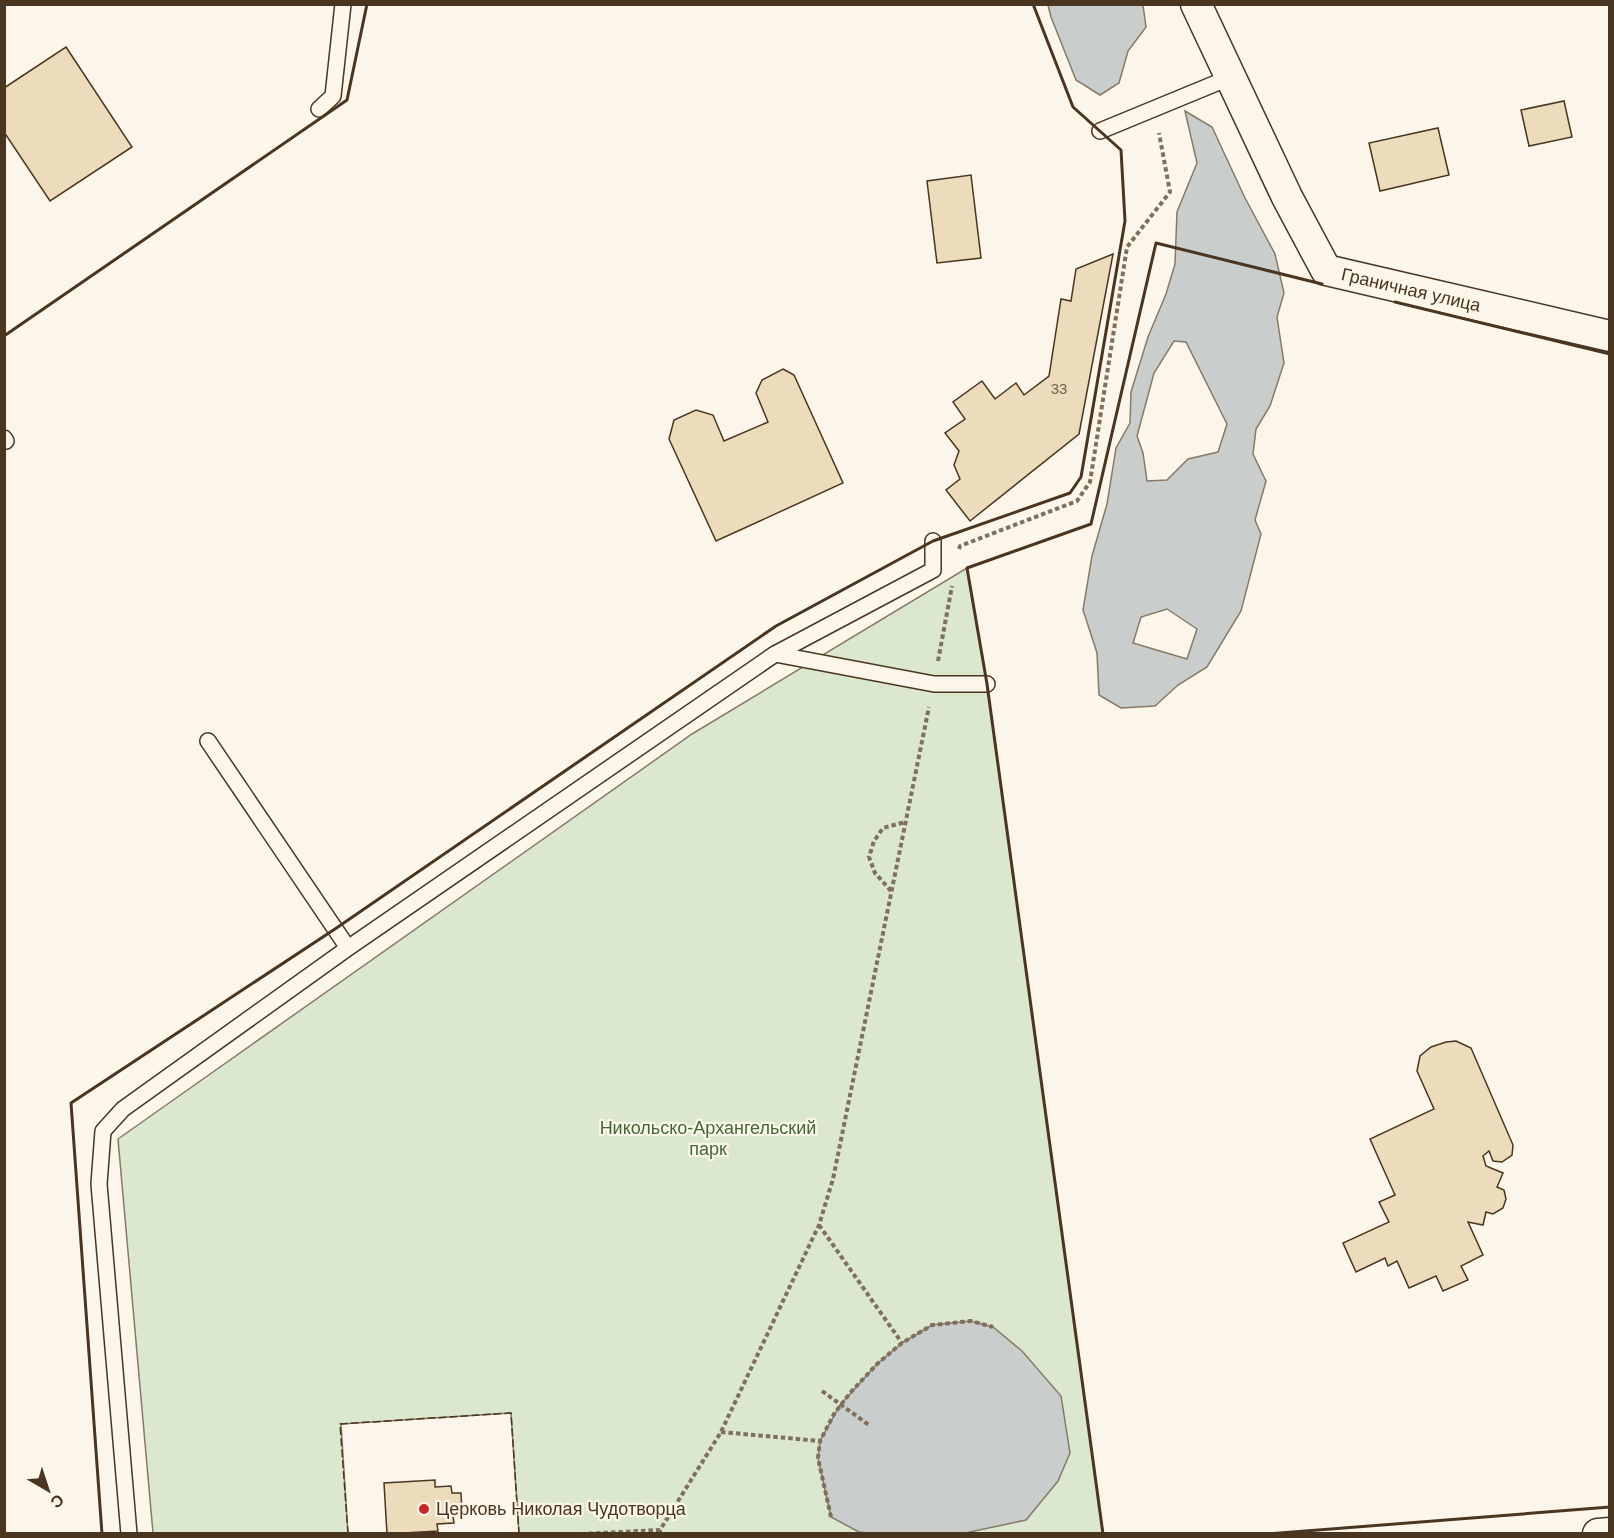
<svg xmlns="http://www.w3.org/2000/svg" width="1614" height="1538" viewBox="0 0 1614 1538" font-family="Helvetica,sans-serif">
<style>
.green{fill:#dce7d0;stroke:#887966;stroke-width:1.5}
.water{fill:#c9cecd;stroke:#887966;stroke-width:1.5;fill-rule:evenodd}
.building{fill:#ecdcbc;stroke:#4a3520;stroke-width:1.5}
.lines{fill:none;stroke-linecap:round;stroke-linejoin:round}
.service-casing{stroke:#4a3520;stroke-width:18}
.minor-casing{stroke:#4a3520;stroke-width:33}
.path{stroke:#7f6f5c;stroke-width:4;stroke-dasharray:4.5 3;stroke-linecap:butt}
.service{stroke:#fbf6e9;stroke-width:15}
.minor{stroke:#fbf6e9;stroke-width:30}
.fence{stroke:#4a3520;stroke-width:1.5;stroke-dasharray:8 3;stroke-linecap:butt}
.wall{stroke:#4a3520;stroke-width:3}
.poi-dot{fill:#c62828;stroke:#fbf6e9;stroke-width:2}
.labels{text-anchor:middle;stroke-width:4.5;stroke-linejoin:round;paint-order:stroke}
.number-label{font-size:15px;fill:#725f47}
.street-label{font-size:18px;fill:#4a3520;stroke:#fbf6e9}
.park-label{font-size:18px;fill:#436837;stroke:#fbf6e9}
.poi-label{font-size:18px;fill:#4a3520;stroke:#fbf6e9;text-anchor:start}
</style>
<rect width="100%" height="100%" fill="#fbf6e9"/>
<!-- green -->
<path class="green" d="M 967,568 L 987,684 L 1103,1533 L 519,1533 L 511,1413 L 341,1424 L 348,1533 L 153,1533 L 118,1139 L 692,734 Z"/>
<!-- water -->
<path class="water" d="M 1048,5 L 1143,5 L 1146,27 L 1128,51 L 1119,83 L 1100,95 L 1076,80 L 1051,17 Z
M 1185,111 L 1212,127 L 1245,198 L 1275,254 L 1284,293 L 1277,317 L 1284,363 L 1270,406 L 1256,429 L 1253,454 L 1266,481 L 1255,520 L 1261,534 L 1241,611 L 1207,667 L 1178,685 L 1155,706 L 1121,708 L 1099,695 L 1097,653 L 1083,610 L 1092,556 L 1107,504 L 1116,448 L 1130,423 L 1131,392 L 1148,337 L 1166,294 L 1175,264 L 1177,212 L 1197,163 ZM 1174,341 L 1186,342 L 1227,424 L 1218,452 L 1188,459 L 1167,480 L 1147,481 L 1143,453 L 1137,436 L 1154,373 ZM 1167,609 L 1197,629 L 1187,659 L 1133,643 L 1141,617 Z
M 971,1321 L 993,1327 L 1022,1351 L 1061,1396 L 1070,1453 L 1058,1481 L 1026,1520 L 965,1533 L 868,1533 L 859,1532 L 831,1517 L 818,1458 L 820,1441 L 840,1405 L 877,1364 L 902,1343 L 932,1325 Z"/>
<!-- building -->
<path class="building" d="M 66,47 L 132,147 L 50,201 L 4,132 L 4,88 Z
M 1564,101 L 1572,137 L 1529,146 L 1521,110 Z
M 1438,128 L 1449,175 L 1380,191 L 1369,143 Z
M 971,175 L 981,258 L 937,263 L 927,181 Z
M 1113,254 L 1079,434 L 970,521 L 946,490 L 960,479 L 954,465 L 959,451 L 945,433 L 965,419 L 953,402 L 982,381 L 995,399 L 1016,383 L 1024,395 L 1049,376 L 1061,299 L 1071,301 L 1076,269 Z
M 783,369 L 794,375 L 843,483 L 716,541 L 669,439 L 674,420 L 696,410 L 713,415 L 724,441 L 768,422 L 756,393 L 762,380 Z
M 1456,1041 L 1471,1048 L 1513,1145 L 1512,1155 L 1502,1162 L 1493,1161 L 1489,1151 L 1483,1156 L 1486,1166 L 1503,1173 L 1497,1187 L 1504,1190 L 1506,1199 L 1503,1208 L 1493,1214 L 1486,1212 L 1483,1225 L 1468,1222 L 1483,1255 L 1461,1266 L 1468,1280 L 1443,1291 L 1436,1276 L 1409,1288 L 1397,1261 L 1388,1266 L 1385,1258 L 1356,1272 L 1343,1243 L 1389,1222 L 1379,1202 L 1395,1195 L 1370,1139 L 1434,1109 L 1417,1071 L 1420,1056 L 1431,1047 L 1446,1042 Z
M 435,1480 L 435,1487 L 451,1486 L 452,1493 L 461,1493 L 462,1515 L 453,1516 L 454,1523 L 437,1524 L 438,1531 L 387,1534 L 384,1483 Z"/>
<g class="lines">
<!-- service casing -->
<g class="service-casing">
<path id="service" d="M 319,109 L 333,96 L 343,4
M 1100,131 L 1231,77
M 4,438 L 6,441
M 775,654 L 934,684 L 987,684
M 208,741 L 348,948
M 129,1534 L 99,1184 L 103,1131 L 123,1109 L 348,948 L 775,654 L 933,570 L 933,541"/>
</g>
<!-- minor casing -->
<g class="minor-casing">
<path id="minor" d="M 1196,4 L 1287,197 L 1326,270 L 1610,336
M 1598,1534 L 1610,1533"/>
</g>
<!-- path -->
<path class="path" d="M 959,549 L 960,546 L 1077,501 L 1090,482 L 1127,247 L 1170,192 L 1159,133
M 938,661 L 952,586
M 891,891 L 875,873 L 869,857 L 874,841 L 883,828 L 905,822
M 819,1225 L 902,1343
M 822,1391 L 869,1425
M 721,1432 L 820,1441
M 831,1517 L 818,1458 L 820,1441 L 834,1414 L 850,1393 L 877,1364 L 902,1343 L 932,1325 L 971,1321 L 993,1327
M 581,1534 L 660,1530
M 660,1534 L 660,1530 L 721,1432 L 819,1225 L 833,1179 L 929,707"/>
<!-- service -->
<use href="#service" class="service"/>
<!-- minor -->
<use href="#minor" class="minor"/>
<!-- fence -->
<path class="fence" d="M 348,1534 L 340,1424 L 511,1413 L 519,1534"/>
<!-- wall -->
<path class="wall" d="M 1395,302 L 1610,354
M 4,336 L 347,100 L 367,4
M 102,1534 L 71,1103 L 335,929 L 776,626 L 933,541 L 1070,493 L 1081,477 L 1125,221 L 1121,150 L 1073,107 L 1033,4
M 1103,1534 L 987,684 L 967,568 L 1091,524 L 1156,243 L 1322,284
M 1268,1534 L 1610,1507"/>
</g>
<!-- markers -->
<circle class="poi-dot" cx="424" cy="1509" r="6"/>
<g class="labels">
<!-- number labels -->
<g class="number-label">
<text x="1059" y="394">33</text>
</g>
<!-- street labels -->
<g class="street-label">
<text transform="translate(1411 290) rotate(13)" y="6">Граничная улица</text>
</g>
<!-- park labels -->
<g class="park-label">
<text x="708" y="1134">Никольско-Архангельский<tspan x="708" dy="21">парк</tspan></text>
</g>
<!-- poi labels -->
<g class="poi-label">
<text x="436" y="1515">Церковь Николая Чудотворца</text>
</g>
</g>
<!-- border -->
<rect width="1614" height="1538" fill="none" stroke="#4a3520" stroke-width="12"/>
<!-- north arrow -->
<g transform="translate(48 1490) rotate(141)" stroke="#fbf6e9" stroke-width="4.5" paint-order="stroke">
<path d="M0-4.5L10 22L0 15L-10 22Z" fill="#4a3520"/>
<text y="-9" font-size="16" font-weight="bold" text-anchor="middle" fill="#4a3520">С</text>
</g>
</svg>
